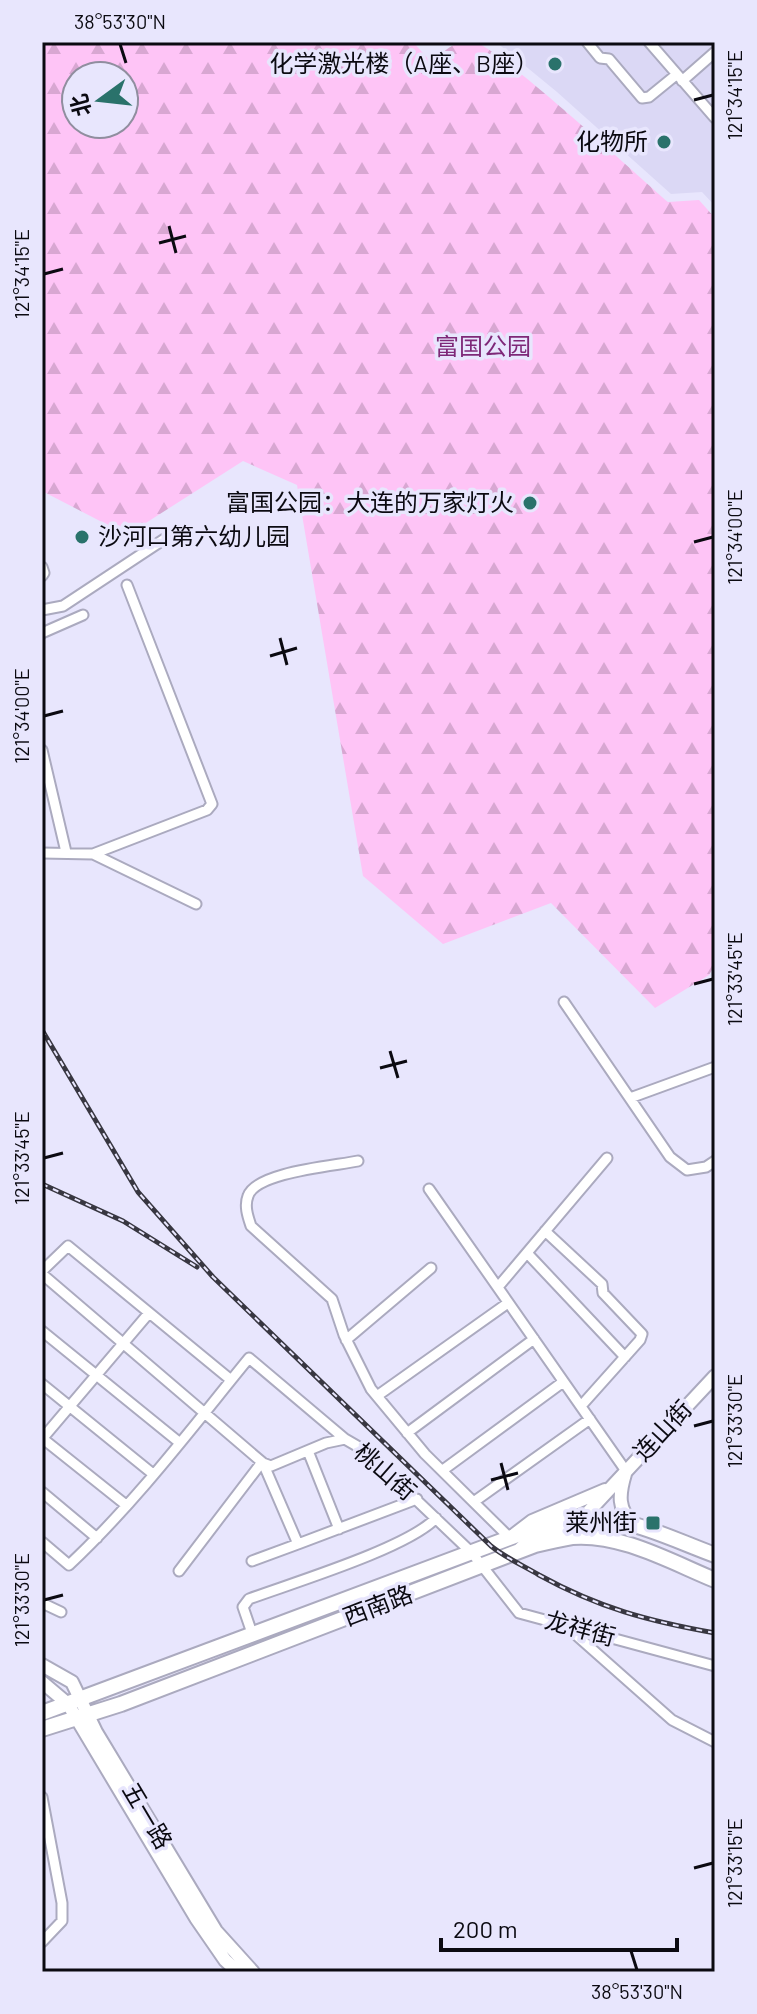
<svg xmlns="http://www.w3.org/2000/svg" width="757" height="2014" viewBox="0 0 757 2014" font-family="Barlow,'Noto Sans SC',sans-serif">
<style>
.built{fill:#dbd8f5}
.forest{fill:url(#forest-firs);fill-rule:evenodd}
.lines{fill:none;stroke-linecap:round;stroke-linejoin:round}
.street-casing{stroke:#abaabf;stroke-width:13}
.secondary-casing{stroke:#abaabf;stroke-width:16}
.primary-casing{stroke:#abaabf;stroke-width:18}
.street{stroke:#fff;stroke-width:9}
.secondary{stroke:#fff;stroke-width:12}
.primary{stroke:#fff;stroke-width:14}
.rail-casing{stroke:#383741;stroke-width:5}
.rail{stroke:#e8e6fd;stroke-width:2;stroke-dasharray:6;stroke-linecap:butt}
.ticks{fill:none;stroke:#0b0a11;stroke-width:3}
.poi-dot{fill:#2a726b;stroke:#e8e6fd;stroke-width:3}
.labels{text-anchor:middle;stroke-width:7;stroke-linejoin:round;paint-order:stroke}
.poi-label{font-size:24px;fill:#0b0a11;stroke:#e8e6fd;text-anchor:end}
.park-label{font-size:24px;fill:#7e2878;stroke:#e8e6fd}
.street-label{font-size:24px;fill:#0b0a11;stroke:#e8e6fd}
.neatline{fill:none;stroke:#0b0a11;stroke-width:3}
.ticks-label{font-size:20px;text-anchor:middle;fill:#0b0a11}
</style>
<defs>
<pattern id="forest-firs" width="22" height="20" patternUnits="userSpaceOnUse" patternTransform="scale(2)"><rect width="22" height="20" fill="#fec4f6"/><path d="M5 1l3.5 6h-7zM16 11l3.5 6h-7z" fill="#d8a7d2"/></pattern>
</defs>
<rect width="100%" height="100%" fill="#e8e6fd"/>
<!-- built -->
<path class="built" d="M 496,42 L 715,42 L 715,206 L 702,192 L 671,194 L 557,92 Z"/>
<!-- forest -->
<path class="forest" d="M 42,42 L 413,42 L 431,62 C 447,50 453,40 474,42 C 495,44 641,179 668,202 L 699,200 L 715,218 L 715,965 L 709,975 L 655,1008 L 551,903 L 443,944 L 363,876 L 297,485 L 243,461 L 127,535 L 42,491 ZM 76,76 L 124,76 L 124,124 L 76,124 Z"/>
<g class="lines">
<!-- street casing -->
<g class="street-casing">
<path id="street" d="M 587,42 L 600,58 L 609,59 L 642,98 L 649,97 L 676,75
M 649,42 L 715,118
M 682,81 L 715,52
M 42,567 L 44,573 L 42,576
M 42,610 L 63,606 L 166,538
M 42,633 L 83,615
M 42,750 L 66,852
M 42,853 L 93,854 L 196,904
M 93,854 L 207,810 L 212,804 L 127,585
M 564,1002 L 670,1157 L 687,1170 L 706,1167 L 715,1161
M 630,1098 L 715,1067
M 358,1161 C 334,1166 256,1172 248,1196 C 244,1206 248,1217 251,1226 L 332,1299 L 344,1335 L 371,1389 L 425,1454 L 510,1538
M 429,1189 L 626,1471
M 545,1231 L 602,1284 L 603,1293 L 642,1334 L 640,1340 L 581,1406
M 527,1253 L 625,1357
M 42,1271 L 68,1246 L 231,1380
M 42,1274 L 263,1463 L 271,1466 L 326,1443 L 345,1439 L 364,1450 L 472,1553 L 519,1613 L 715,1666
M 498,1287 L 607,1158
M 42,1331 L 180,1443
M 346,1340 L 431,1268
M 42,1384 L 153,1474
M 377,1396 L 508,1303
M 407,1433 L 534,1339
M 42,1438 L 126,1505
M 42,1439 L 149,1313
M 308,1451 L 339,1529
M 263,1463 L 298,1544 L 417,1499
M 443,1470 L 563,1382
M 42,1492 L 97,1538
M 475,1501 L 590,1419
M 42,1542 L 69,1565 C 136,1502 191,1429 249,1358 L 345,1439
M 252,1561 L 298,1544
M 179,1571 L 262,1462
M 42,1603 L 61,1612
M 567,1627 L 672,1720 L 715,1742
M 253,1636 L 243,1607 L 249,1599 C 292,1583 408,1548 436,1518
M 42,1797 L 62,1903 L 62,1921 L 42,1942"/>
</g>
<!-- secondary casing -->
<g class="secondary-casing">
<path id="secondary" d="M 625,1474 C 619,1494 617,1510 634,1524
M 515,1534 L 532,1521 L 605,1490
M 520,1549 L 530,1539 L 577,1524 L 715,1376
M 42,1665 L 72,1682 L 96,1732 L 216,1931 L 253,1972
M 42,1682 L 68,1704 L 196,1918 L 225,1960 L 238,1972"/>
</g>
<!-- primary casing -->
<g class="primary-casing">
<path id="primary" d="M 42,1713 L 555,1521 C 617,1509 658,1534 715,1555
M 42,1729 L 121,1704 L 535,1545 C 547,1542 560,1539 572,1537 C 621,1533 671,1562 715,1580"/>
</g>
<!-- street -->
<use href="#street" class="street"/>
<!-- secondary -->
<use href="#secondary" class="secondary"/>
<!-- primary -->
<use href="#primary" class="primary"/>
<!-- rail casing -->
<g class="rail-casing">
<path id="rail" d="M 42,1030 L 138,1192 L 213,1277 L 491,1546 C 506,1558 522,1565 539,1575 C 599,1608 648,1621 715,1633
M 42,1184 L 123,1221 L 197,1267"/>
</g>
<!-- rail -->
<use href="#rail" class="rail"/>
</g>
<!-- ticks -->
<path class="ticks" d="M 120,44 L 126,63M 694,100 L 713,95M 169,226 L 176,253M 159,243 L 186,236M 44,274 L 63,269M 694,542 L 713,537M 280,638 L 287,665M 270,656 L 297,648M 44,716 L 63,711M 694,984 L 713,979M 390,1051 L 398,1078M 380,1068 L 407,1061M 44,1158 L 63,1153M 694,1426 L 713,1421M 501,1463 L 508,1490M 491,1480 L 518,1473M 44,1600 L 63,1595M 694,1868 L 713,1863M 631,1951 L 637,1970"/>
<!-- markers -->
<g class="poi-dot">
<circle cx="555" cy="64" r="8"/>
<circle cx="664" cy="142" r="8"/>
<circle cx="530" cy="503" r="8"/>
<circle cx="82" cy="537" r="8"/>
<rect x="645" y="1515" width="16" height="16" rx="4"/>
</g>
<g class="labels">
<!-- poi labels -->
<g class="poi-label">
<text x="539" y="72">化学激光楼（A座、B座）</text>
<text x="648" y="150">化物所</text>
<text x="514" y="511">富国公园：大连的万家灯火</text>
<text x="98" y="545" text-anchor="start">沙河口第六幼儿园</text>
<text x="637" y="1531">莱州街</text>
</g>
<!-- park labels -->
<g class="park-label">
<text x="483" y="355">富国公园</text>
</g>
<!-- street labels -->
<g class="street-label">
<text transform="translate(663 1431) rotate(-47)" y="8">连山街</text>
<text transform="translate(385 1472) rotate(41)" y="8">桃山街</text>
<text transform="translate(378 1606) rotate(-21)" y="8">西南路</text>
<text transform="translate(580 1629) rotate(15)" y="8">龙祥街</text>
<text transform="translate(147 1816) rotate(59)" y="8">五一路</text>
</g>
</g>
<!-- border -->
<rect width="757" height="2014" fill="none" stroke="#e8e6fd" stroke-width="88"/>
<!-- north arrow -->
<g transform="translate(100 100) rotate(255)"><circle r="38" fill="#e8e6fd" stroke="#908e9f" stroke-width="2"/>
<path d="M0-6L14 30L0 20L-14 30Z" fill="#2a726b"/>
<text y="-12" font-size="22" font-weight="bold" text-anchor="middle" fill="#0b0a11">北</text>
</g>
<!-- scale -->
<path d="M441 1938v12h236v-12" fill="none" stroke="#0b0a11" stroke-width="4"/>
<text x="453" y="1938" font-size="24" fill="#0b0a11" stroke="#e8e6fd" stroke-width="6" paint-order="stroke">200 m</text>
<rect x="44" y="44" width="669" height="1926" class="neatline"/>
<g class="ticks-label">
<text x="120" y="29">38°53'30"N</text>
<text transform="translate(735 95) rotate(-90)" y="7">121°34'15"E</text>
<text transform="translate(22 274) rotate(-90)" y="7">121°34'15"E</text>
<text transform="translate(735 537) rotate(-90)" y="7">121°34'00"E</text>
<text transform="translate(22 716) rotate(-90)" y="7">121°34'00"E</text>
<text transform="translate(735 979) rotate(-90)" y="7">121°33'45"E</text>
<text transform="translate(22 1158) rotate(-90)" y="7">121°33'45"E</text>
<text transform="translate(735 1421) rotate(-90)" y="7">121°33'30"E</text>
<text transform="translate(22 1600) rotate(-90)" y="7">121°33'30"E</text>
<text transform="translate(735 1863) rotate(-90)" y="7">121°33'15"E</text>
<text x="637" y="1999">38°53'30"N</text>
</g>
</svg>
